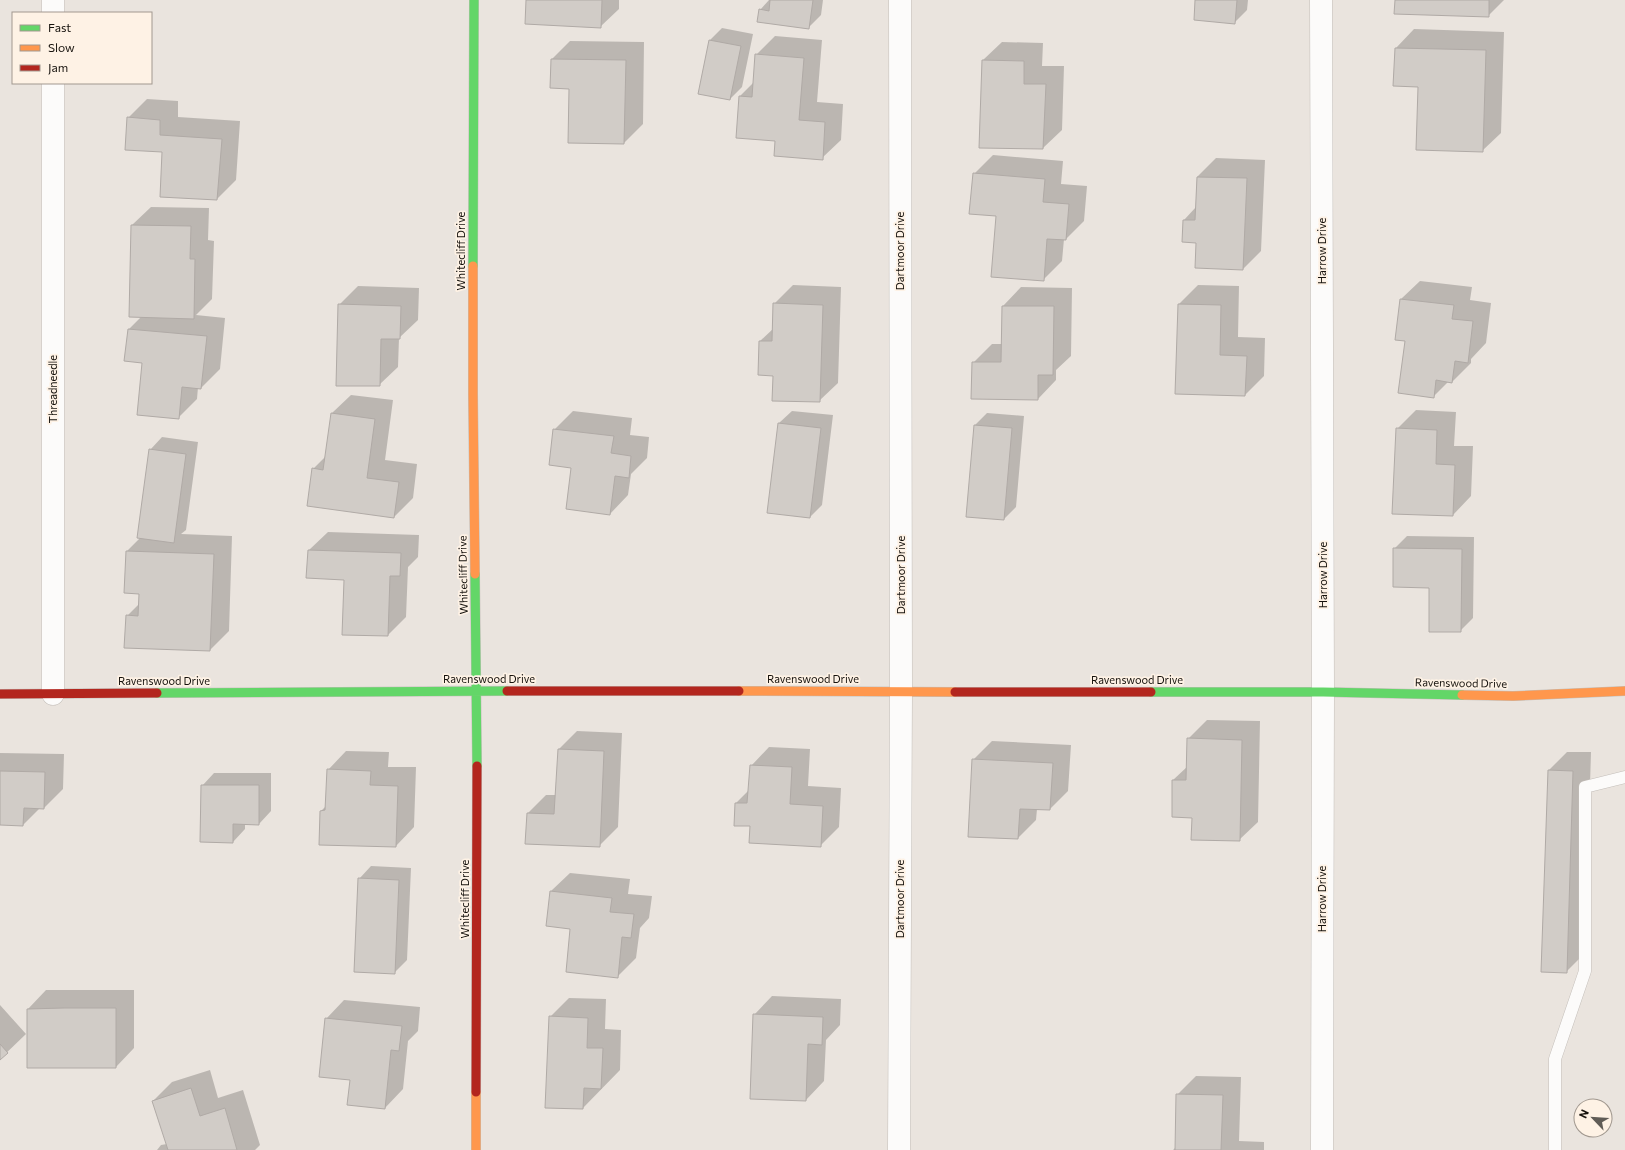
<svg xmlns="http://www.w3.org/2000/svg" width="1625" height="1150" viewBox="0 0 1625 1150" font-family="Commissioner,sans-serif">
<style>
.shadow{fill:#0003}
.building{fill:#d1ccc7;stroke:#b0aaa6}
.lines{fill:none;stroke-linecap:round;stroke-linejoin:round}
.lane-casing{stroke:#c3beb9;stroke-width:13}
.street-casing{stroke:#c3beb9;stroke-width:23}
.fast-casing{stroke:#c3beb9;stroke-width:10}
.slow-casing{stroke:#c3beb9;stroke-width:10}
.jam-casing{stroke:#c3beb9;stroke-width:10}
.lane{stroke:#fcfbfa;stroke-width:12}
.street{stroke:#fcfbfa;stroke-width:22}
.fast{stroke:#63d668;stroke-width:9}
.slow{stroke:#ff974d;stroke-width:9}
.jam{stroke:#b3261e;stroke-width:9}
.labels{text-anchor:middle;stroke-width:3.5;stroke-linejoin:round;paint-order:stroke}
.street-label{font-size:11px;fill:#16120d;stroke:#fef2e5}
</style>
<rect width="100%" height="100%" fill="#eae4de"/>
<!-- shadow -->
<path class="shadow" d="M 527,0 L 619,0 L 619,9 L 600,27 Z
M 769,0 L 823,0 L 821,15 L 808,28 L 760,10 Z
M 1196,0 L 1248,0 L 1247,10 L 1234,23 Z
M 1396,0 L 1504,0 L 1488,16 Z
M 722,28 L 753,34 L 742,87 L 730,99 L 699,93 L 710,40 Z
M 1414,29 L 1504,32 L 1501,133 L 1482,151 L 1419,86 L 1396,48 Z
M 775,36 L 822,40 L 817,102 L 843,104 L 841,140 L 822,158 L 776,140 L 740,96 L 754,82 L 756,55 Z
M 570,41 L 644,42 L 643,124 L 624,143 L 570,88 L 552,59 Z
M 1002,42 L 1043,43 L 1042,66 L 1064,66 L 1062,130 L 1043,148 L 980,147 L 983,60 Z
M 147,99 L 178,101 L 178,117 L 240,121 L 236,180 L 217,199 L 163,151 L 128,118 Z
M 993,155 L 1063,161 L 1061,184 L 1087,186 L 1084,221 L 1066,239 L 1064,239 L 1062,261 L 1043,280 L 997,215 L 974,174 Z
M 1216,158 L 1265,160 L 1261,251 L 1243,269 L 1197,242 L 1184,220 L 1196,207 L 1197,177 Z
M 151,207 L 209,208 L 208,240 L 214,241 L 212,299 L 196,315 L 225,318 L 220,369 L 201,388 L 198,387 L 197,399 L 178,418 L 143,362 L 125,360 L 129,329 L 141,317 L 132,225 Z
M 1420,281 L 1472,287 L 1470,300 L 1491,303 L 1486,343 L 1471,359 L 1471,363 L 1452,382 L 1449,381 L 1433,397 L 1406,340 L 1401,299 Z
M 793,285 L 841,287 L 838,383 L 819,401 L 774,375 L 760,341 L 774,328 L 774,304 Z
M 1198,285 L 1239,286 L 1238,337 L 1265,338 L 1264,376 L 1245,395 L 1176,393 L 1179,304 Z
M 358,286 L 419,288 L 418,320 L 399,338 L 398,367 L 379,385 L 339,305 Z
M 1021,287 L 1072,288 L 1071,356 L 1056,370 L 1056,380 L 1038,399 L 973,363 L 992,344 L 1002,344 L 1003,306 Z
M 351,395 L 393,400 L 385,460 L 417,464 L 413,498 L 394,517 L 313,469 L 326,456 L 332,413 Z
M 1416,410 L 1456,412 L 1454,446 L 1473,446 L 1471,496 L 1453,515 L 1397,429 Z
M 573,411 L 632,418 L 630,435 L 649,437 L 647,458 L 631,474 L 628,495 L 610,514 L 573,467 L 554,430 Z
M 792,411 L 833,415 L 822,505 L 810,517 L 779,423 Z
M 987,413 L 1024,416 L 1016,507 L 1004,519 L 975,425 Z
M 162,437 L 198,442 L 186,530 L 181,534 L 232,536 L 229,631 L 210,650 L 125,647 L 127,616 L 140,603 L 140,593 L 127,551 L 140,538 L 150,450 Z
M 328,532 L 419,535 L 418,557 L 408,567 L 406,617 L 388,635 L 345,579 L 309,550 Z
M 1407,536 L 1474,537 L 1473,618 L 1460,631 L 1430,587 L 1394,549 Z
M 1207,720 L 1260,721 L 1258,822 L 1239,840 L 1193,817 L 1173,780 L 1188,766 L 1188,739 Z
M 577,731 L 622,733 L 618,827 L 599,846 L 528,813 L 546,795 L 556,795 L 559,749 Z
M 992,741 L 1071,745 L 1068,791 L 1050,809 L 1037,809 L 1036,820 L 1018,838 L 973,760 Z
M 769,747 L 810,749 L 808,786 L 841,788 L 839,827 L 821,845 L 751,826 L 736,803 L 749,790 L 751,766 Z
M 346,751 L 389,752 L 388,767 L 416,767 L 414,827 L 396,846 L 321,811 L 326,806 L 328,770 Z
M 1567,752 L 1591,752 L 1585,953 L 1566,972 L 1549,770 Z
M 0,753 L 64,754 L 63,789 L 44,808 L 40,808 L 23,825 L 0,824 Z
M 214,773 L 271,773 L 271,811 L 259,824 L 245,824 L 245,829 L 233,842 L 202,786 Z
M 371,866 L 411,868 L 407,960 L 394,973 L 359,879 Z
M 570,873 L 630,879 L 628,894 L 652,896 L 649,918 L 640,928 L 636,958 L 617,977 L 571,928 L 551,891 Z
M 46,990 L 134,990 L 134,1048 L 116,1067 L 28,1067 L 28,1009 Z
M 772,996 L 841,999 L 840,1025 L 826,1040 L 824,1081 L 806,1100 L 754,1015 Z
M 569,998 L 606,999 L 605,1029 L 621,1030 L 620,1070 L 583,1108 L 550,1017 Z
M 344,1000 L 420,1007 L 418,1031 L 408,1041 L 403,1089 L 385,1108 L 351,1079 L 326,1019 Z
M 0,1005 L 26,1034 L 0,1059 Z
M 210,1070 L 218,1098 L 243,1090 L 260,1145 L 255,1150 L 157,1150 L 161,1145 L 167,1144 L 153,1101 L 172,1082 Z
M 1196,1076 L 1241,1077 L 1239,1141 L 1264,1142 L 1264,1150 L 1173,1150 L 1176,1147 L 1177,1095 Z"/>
<!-- building -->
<path class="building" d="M 526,0 L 602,0 L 601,28 L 525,24 Z
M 770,0 L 813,0 L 809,29 L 757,22 L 759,9 L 769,11 Z
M 1195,0 L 1237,0 L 1235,24 L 1194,20 Z
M 1395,0 L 1489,0 L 1489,17 L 1394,14 Z
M 709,40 L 741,46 L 730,100 L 698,94 Z
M 1395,48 L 1486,50 L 1483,152 L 1416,150 L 1418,87 L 1393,86 Z
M 755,54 L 804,58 L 799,120 L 825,122 L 823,160 L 774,156 L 775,141 L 736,138 L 739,96 L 752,97 Z
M 551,59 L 626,60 L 624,144 L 568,143 L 569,89 L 550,88 Z
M 982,60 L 1024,61 L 1024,84 L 1046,84 L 1043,149 L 979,148 Z
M 127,117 L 160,120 L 160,135 L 222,139 L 217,200 L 160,197 L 162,152 L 125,150 Z
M 973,173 L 1045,179 L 1043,202 L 1069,204 L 1066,240 L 1047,239 L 1044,281 L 991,277 L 996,216 L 969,214 Z
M 1197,177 L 1247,178 L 1243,270 L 1195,268 L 1196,243 L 1182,242 L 1183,220 L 1195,220 Z
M 131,225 L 191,226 L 190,259 L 195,259 L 194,319 L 129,317 Z
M 1400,299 L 1454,305 L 1452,319 L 1473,321 L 1468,363 L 1455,361 L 1452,383 L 1436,380 L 1434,398 L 1398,393 L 1405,341 L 1395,340 Z
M 773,303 L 823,305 L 820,402 L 772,401 L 773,376 L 758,375 L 759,341 L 772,341 Z
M 338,304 L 401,306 L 400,339 L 381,339 L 380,386 L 336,386 Z
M 1178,304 L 1221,305 L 1220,355 L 1247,356 L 1245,396 L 1175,394 Z
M 1002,306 L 1054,306 L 1053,375 L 1038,375 L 1038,400 L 971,399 L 972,362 L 1001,362 Z
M 128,329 L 207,336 L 201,389 L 182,387 L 179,419 L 137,415 L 142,363 L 124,361 Z
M 331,413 L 375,419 L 367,478 L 399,482 L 394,518 L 307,506 L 312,468 L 323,470 Z
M 778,423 L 821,428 L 810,518 L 767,513 Z
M 974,425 L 1012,428 L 1004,520 L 966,517 Z
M 1396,428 L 1437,430 L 1436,464 L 1455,465 L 1453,516 L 1392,514 Z
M 553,429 L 614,436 L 611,453 L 631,456 L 629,478 L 615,476 L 610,515 L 566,509 L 571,468 L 549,465 Z
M 149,449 L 186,454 L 174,543 L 137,538 Z
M 1393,548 L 1462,549 L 1461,632 L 1429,632 L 1429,588 L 1393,587 Z
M 308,550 L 401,553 L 400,576 L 390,576 L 388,636 L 342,635 L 344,580 L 306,578 Z
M 126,551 L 214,554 L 210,651 L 124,648 L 126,615 L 138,616 L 139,594 L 124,593 Z
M 1187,738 L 1242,740 L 1240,841 L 1191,840 L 1192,818 L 1172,817 L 1172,780 L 1186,780 Z
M 558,749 L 604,751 L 600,847 L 525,844 L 527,813 L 554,814 Z
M 972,759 L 1053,763 L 1050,810 L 1020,809 L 1018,839 L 968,837 Z
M 750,765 L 792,767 L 790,804 L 823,806 L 821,847 L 749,843 L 750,826 L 734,826 L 735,803 L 747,803 Z
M 327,769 L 371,771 L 370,785 L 398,786 L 396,847 L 319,845 L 320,811 L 325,810 Z
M 1548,770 L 1573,771 L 1567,973 L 1541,972 Z
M 0,771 L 45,772 L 44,809 L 24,808 L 23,826 L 0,825 Z
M 201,785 L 259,785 L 259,825 L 233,824 L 233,843 L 200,842 Z
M 358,878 L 399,880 L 395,974 L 354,972 Z
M 550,891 L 612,898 L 610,912 L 634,914 L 631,938 L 622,937 L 618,978 L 566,972 L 570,929 L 546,926 Z
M 64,1008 L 116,1008 L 116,1068 L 27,1068 L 27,1009 Z
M 753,1014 L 823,1017 L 822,1045 L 808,1044 L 806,1101 L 750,1099 Z
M 549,1016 L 588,1018 L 587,1048 L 603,1048 L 601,1089 L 584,1088 L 583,1109 L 545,1108 Z
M 325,1018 L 402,1026 L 399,1051 L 391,1050 L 385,1109 L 347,1105 L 350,1080 L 319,1077 Z
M 0,1044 L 8,1053 L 0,1060 Z
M 191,1088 L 200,1116 L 225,1108 L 237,1150 L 168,1150 L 152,1101 Z
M 1176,1094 L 1223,1095 L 1221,1150 L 1175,1150 Z"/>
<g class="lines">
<!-- lane casing -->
<g class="lane-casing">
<path id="lane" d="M 1555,1150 L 1555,1059 L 1585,971 L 1585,787 L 1625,777"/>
</g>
<!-- street casing -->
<g class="street-casing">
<path id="street" d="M 1321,0 L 1323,692 L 1322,1150
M 53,13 L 53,0
M 53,694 L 53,83
M 899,1150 L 901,692 L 900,0"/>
</g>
<!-- fast casing -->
<g class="fast-casing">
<path id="fast" d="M 473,266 L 474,0
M 475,574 L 477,766
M 1151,692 L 1323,692 L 1462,695
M 157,693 L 507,691"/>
</g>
<!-- slow casing -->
<g class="slow-casing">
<path id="slow" d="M 473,266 L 473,394 L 475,574
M 739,691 L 955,692
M 1462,695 L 1513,696 L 1625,691
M 476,1150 L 476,1092"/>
</g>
<!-- jam casing -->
<g class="jam-casing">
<path id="jam" d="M 507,691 L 739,691
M 955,692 L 1151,692
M 0,694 L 157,693
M 476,1092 L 477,766"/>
</g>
<!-- lane -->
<use href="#lane" class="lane"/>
<!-- street -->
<use href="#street" class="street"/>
<!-- fast -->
<use href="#fast" class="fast"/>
<!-- slow -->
<use href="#slow" class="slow"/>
<!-- jam -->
<use href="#jam" class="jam"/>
</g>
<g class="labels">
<!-- street labels -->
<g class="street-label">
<text transform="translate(461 251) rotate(-90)" y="4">Whitecliff Drive</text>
<text transform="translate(900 251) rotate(-90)" y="4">Dartmoor Drive</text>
<text transform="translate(1322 251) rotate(-90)" y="4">Harrow Drive</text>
<text transform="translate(53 389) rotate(-90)" y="4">Threadneedle</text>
<text transform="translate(463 575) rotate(-91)" y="4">Whitecliff Drive</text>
<text transform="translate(901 575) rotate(-90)" y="4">Dartmoor Drive</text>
<text transform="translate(1323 575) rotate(-90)" y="4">Harrow Drive</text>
<text x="489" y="683">Ravenswood Drive</text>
<text x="813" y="683">Ravenswood Drive</text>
<text x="1137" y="684">Ravenswood Drive</text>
<text x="164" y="685">Ravenswood Drive</text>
<text transform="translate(1461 683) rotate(1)" y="4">Ravenswood Drive</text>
<text transform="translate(465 899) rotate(-90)" y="4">Whitecliff Drive</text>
<text transform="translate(900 899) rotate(-90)" y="4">Dartmoor Drive</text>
<text transform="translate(1322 899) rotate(-90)" y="4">Harrow Drive</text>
</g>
</g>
<!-- legend -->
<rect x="12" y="12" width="140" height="72" fill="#fef2e5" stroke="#a1988f"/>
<rect x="20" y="25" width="20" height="6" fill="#63d668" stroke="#a1988f"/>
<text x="48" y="32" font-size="12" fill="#16120d">Fast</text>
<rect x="20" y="45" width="20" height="6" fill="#ff974d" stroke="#a1988f"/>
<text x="48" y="52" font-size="12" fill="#16120d">Slow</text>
<rect x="20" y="65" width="20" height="6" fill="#b3261e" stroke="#a1988f"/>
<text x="48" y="72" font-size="12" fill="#16120d">Jam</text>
<!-- north arrow -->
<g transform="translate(1593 1118) rotate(295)"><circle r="19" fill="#fef2e5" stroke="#a1988f"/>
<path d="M0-3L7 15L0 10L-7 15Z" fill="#605c56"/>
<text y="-6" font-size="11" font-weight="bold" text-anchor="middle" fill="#16120d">N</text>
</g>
</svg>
